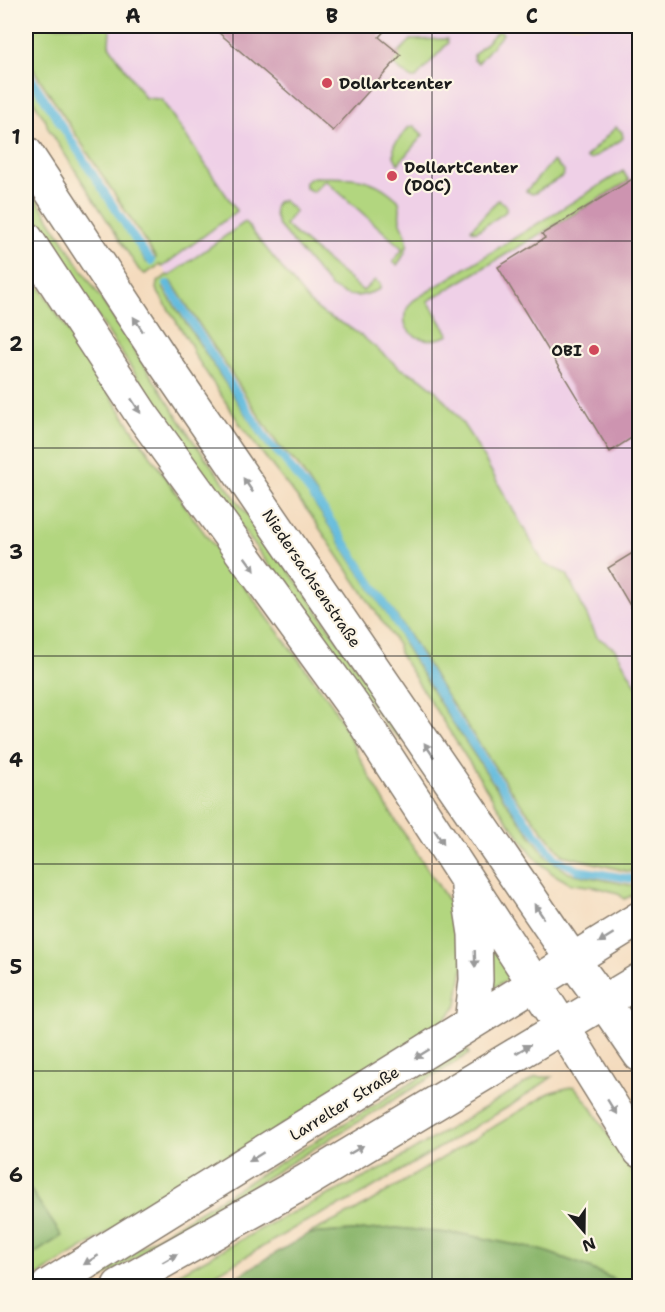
<svg xmlns="http://www.w3.org/2000/svg" width="665" height="1312" viewBox="0 0 665 1312" font-family="'Shantell Sans',sans-serif">
<style>
.built{fill:#efd0e7}
.green{fill:#b2d67f;stroke:#67794e;stroke-width:1.5}
.forest{fill:#8db76e;stroke:#546a45;stroke-width:1.5}
.lines{fill:none;stroke-linecap:round;stroke-linejoin:round}
.stream{stroke:#5fbadd;stroke-width:8}
.building{fill:#cd94b0}
.secondary-casing{stroke:#887c6d;stroke-width:36}
.highway-casing{stroke:#887c6d;stroke-width:36}
.secondary{stroke:#fff;stroke-width:33}
.highway{stroke:#fff;stroke-width:33}
.oneway{fill:#999}
.grid{fill:none;stroke:#1c1c1c;stroke-width:1.5;stroke-opacity:0.55}
.poi-dot{fill:#d1495b;stroke:#fcf5e5;stroke-width:2}
.labels{text-anchor:middle;stroke-width:4.5;stroke-linejoin:round;paint-order:stroke}
.poi-label{font-size:16px;font-weight:bold;fill:#1c1c1c;stroke:#fcf5e5;text-anchor:start}
.street-label{font-size:16px;fill:#1c1c1c;stroke:#fcf5e5}
.neatline{fill:none;stroke:#1c1c1c;stroke-width:2}
.grid-label{font-size:20px;text-anchor:middle;font-weight:bold;fill:#1c1c1c}
</style>
<rect width="100%" height="100%" fill="#fcf5e5"/>
<filter id="ink" filterUnits="userSpaceOnUse"><feTurbulence type="fractalNoise" baseFrequency=".0167" numOctaves="2"/><feDisplacementMap in="SourceGraphic" scale="12" xChannelSelector="R" yChannelSelector="G"/><feConvolveMatrix kernelMatrix="1 2 1 2 8 2 1 2 1" color-interpolation-filters="sRGB"/></filter>
<filter id="wash" filterUnits="userSpaceOnUse"><feTurbulence type="fractalNoise" baseFrequency=".008" numOctaves="4" result="noise"/><feDisplacementMap in="SourceGraphic" scale="24" xChannelSelector="R" yChannelSelector="G"/><feGaussianBlur stdDeviation="1.35" result="paint"/><feColorMatrix in="noise" values="0 0 0 0 0 0 0 0 0 0 0 0 0 0 0 0 0 1.4 0 .05"/><feComposite in="paint" operator="in"/></filter>
<g filter="url(#wash)">
<rect width="100%" height="100%" fill="#f4dbbe"/>
<!-- built -->
<path class="built" d="M 26,26 L 639,26 L 639,863 L 563,855 L 516,798 L 444,692 L 422,655 L 297,464 L 278,445 L 26,58 Z"/>
<!-- green -->
<path class="green" d="M 26,26 L 109,26 L 110,28 L 109,45 L 145,98 L 161,99 L 237,211 L 162,267 L 160,265 L 145,274 L 139,270 L 48,128 L 46,121 L 26,89 L 26,74 L 147,263 L 156,258 L 26,58 Z
M 501,31 L 503,34 L 478,63 L 474,60 L 474,55 L 497,32 Z
M 447,39 L 448,43 L 416,78 L 410,78 L 393,64 L 398,53 L 411,40 Z
M 414,126 L 423,135 L 398,164 L 394,156 L 394,145 L 409,127 Z
M 616,127 L 622,132 L 623,138 L 621,140 L 593,158 L 590,159 L 586,157 Z
M 553,161 L 564,171 L 563,176 L 535,193 L 532,194 L 526,191 Z
M 623,171 L 629,181 L 428,301 L 449,335 C 442,338 433,341 425,339 C 403,336 398,314 414,300 Z
M 315,177 C 345,178 367,174 391,194 C 393,196 396,198 398,200 C 403,207 397,215 401,223 C 410,241 410,248 397,265 L 394,263 L 393,261 L 403,249 L 325,180 L 313,192 L 306,188 L 305,182 L 310,178 Z
M 26,183 L 194,442 L 311,601 L 403,737 L 402,740 L 387,727 L 182,446 L 26,206 Z
M 283,200 L 295,211 L 285,225 L 363,291 L 375,280 L 380,284 L 380,289 C 360,298 349,299 331,287 L 278,225 C 276,217 272,210 277,202 Z
M 498,200 L 506,205 L 506,211 L 503,214 L 477,231 L 474,231 L 471,229 Z
M 245,222 L 309,302 L 324,314 L 347,326 L 363,337 L 400,368 L 420,378 L 435,390 L 457,415 L 474,441 L 544,564 L 567,574 L 597,637 L 615,649 L 639,690 L 639,870 L 635,872 L 626,871 L 563,855 L 516,798 L 444,692 L 422,655 L 297,464 L 278,445 L 171,281 L 163,288 L 246,415 L 266,445 L 291,470 L 320,512 L 396,628 L 407,649 L 441,705 L 506,802 L 547,857 L 569,873 L 635,886 L 639,882 L 638,893 L 624,899 L 618,893 L 596,887 L 571,884 L 553,874 L 537,860 L 502,813 L 399,653 L 398,645 L 310,514 L 244,430 L 194,354 L 191,345 L 156,289 L 157,283 L 167,275 L 169,276 Z
M 26,266 L 129,424 L 194,519 L 332,704 L 366,770 L 392,815 L 455,911 L 466,947 L 457,1005 L 436,1031 L 26,1283 L 26,1259 L 61,1236 L 26,1183 Z
M 492,944 L 514,975 L 487,992 L 491,970 Z
M 467,1049 L 469,1054 L 89,1286 L 77,1286 Z
M 536,1077 L 552,1077 L 513,1104 L 355,1198 L 301,1224 L 196,1286 L 156,1286 L 281,1218 L 380,1170 Z
M 574,1086 L 591,1107 L 639,1183 L 639,1286 L 628,1286 L 583,1265 L 544,1251 L 468,1235 L 396,1228 L 308,1234 L 355,1211 L 551,1092 Z"/>
<!-- forest -->
<path class="forest" d="M 26,1183 L 62,1236 L 26,1259 Z
M 396,1228 L 468,1235 L 544,1251 L 583,1265 L 628,1286 L 221,1286 L 308,1234 Z"/>
<g class="lines">
<!-- stream -->
<path class="stream" d="M 26,70 L 134,238 L 151,261
M 167,284 L 268,442 L 283,458 L 323,509 L 386,606 L 451,712 L 515,806 L 555,858 L 578,870 L 632,879 L 640,875"/>
</g>
<g id="blocks">
<!-- building -->
<path class="building" d="M 211,26 L 389,26 L 379,37 L 401,55 L 333,131 Z
M 639,175 L 639,433 L 610,452 L 498,267 L 545,238 L 542,234 Z
M 639,549 L 639,621 L 608,568 Z"/>
</g>
</g>
<g filter="url(#ink)">
<use href="#blocks" fill-opacity="0" stroke="#887c6d" stroke-width="1.5"/>
<g class="lines">
<!-- secondary casing -->
<g class="secondary-casing">
<path id="secondary" d="M 26,153 L 161,358 L 572,959 L 603,1001
M 26,238 L 142,415 L 356,710 L 562,1026
M 468,888 L 475,934 L 476,980 L 471,1023
M 48,1286 L 640,918
M 119,1286 L 306,1181 L 640,980"/>
</g>
<!-- highway casing -->
<g class="highway-casing">
<path id="highway" d="M 603,1001 L 640,1055
M 562,1026 L 640,1151"/>
</g>
<!-- secondary -->
<use href="#secondary" class="secondary"/>
<!-- highway -->
<use href="#highway" class="highway"/>
</g>
<!-- one-way arrows -->
<defs><path id="oneway-solid" d="M-6-.8H1V-3.2L6.5 0L1 3.2V.8H-6Z" transform="scale(1.5)"/></defs>
<g class="oneway">
<use href="#oneway-solid" transform="translate(138 324) rotate(-123)"/>
<use href="#oneway-solid" transform="translate(136 406) rotate(57)"/>
<use href="#oneway-solid" transform="translate(248 485) rotate(-124)"/>
<use href="#oneway-solid" transform="translate(250 564) rotate(54)"/>
<use href="#oneway-solid" transform="translate(429 750) rotate(-124)"/>
<use href="#oneway-solid" transform="translate(439 837) rotate(57)"/>
<use href="#oneway-solid" transform="translate(539 911) rotate(-124)"/>
<use href="#oneway-solid" transform="translate(606 938) rotate(148)"/>
<use href="#oneway-solid" transform="translate(475 959) rotate(88)"/>
<use href="#oneway-solid" transform="translate(523 1049) rotate(-31)"/>
<use href="#oneway-solid" transform="translate(422 1054) rotate(148)"/>
<use href="#oneway-solid" transform="translate(612 1107) rotate(58)"/>
<use href="#oneway-solid" transform="translate(356 1150) rotate(-31)"/>
<use href="#oneway-solid" transform="translate(256 1157) rotate(148)"/>
<use href="#oneway-solid" transform="translate(170 1258) rotate(-30)"/>
<use href="#oneway-solid" transform="translate(91 1260) rotate(148)"/>
</g>
</g>
<!-- grid -->
<path class="grid" d="M 233,26 L 233,1286M 432,26 L 432,1286M 26,241 L 640,241M 26,448 L 640,448M 26,656 L 640,656M 26,864 L 640,864M 26,1071 L 640,1071"/>
<!-- markers -->
<g class="poi-dot">
<circle cx="327" cy="83" r="6"/>
<circle cx="392" cy="176" r="6"/>
<circle cx="594" cy="350" r="6"/>
</g>
<g class="labels">
<!-- poi labels -->
<g class="poi-label">
<text x="339" y="89">Dollartcenter</text>
<text x="404" y="173">DollartCenter<tspan x="404" dy="18">(DOC)</tspan></text>
<text x="582" y="356" text-anchor="end">OBI</text>
</g>
<!-- street labels -->
<g class="street-label">
<text transform="translate(312 578) rotate(56)" y="6">Niedersachsenstraße</text>
<text transform="translate(344 1103) rotate(-32)" y="6">Larrelter Straße</text>
</g>
</g>
<!-- margin -->
<rect width="665" height="1312" fill="none" stroke="#fcf5e5" stroke-width="66"/>
<!-- north arrow -->
<g transform="translate(584 1231) rotate(160)" stroke="#fcf5e5" stroke-width="4.5" paint-order="stroke">
<path d="M0-4.5L10 22L0 15L-10 22Z" fill="#1c1c1c"/>
<text y="-9" font-size="16" font-weight="bold" text-anchor="middle" fill="#1c1c1c">N</text>
</g>
<rect x="33" y="33" width="599" height="1246" class="neatline"/>
<g class="grid-label">
<text x="133" y="23">A</text>
<text x="332" y="23">B</text>
<text x="532" y="23">C</text>
<text x="16" y="144">1</text>
<text x="16" y="351">2</text>
<text x="16" y="559">3</text>
<text x="16" y="767">4</text>
<text x="16" y="974">5</text>
<text x="16" y="1182">6</text>
</g>
</svg>
